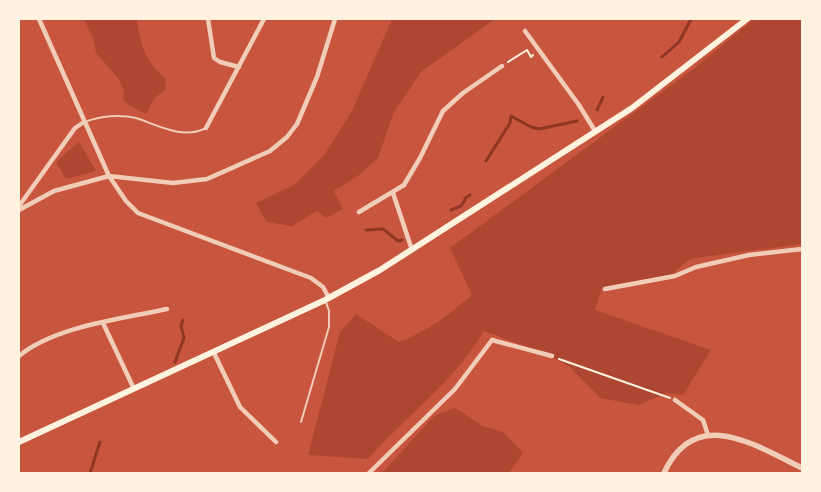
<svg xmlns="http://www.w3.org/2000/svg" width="821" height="492" viewBox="0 0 821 492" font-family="Barlow,sans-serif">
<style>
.green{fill:#ae4732}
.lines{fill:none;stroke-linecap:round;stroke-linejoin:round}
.stream{stroke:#8f3625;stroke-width:3}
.path{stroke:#fff3e0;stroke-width:2}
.service{stroke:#f1ccb7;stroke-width:2}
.minor{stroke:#f1ccb7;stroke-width:4.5}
.tertiary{stroke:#f1ccb7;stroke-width:5.5}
.secondary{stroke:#fff3e0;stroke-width:6}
</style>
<rect width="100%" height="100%" fill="#c8553d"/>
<!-- green -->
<path class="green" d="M 84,19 L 137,19 C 140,45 146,62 166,79 L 165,90 L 154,99 L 146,114 L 129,105 L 123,99 L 124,90 L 118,78 L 96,53 L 94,40 Z
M 392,19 L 495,19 L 421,72 L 394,112 L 378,158 L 358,176 L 334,191 L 343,209 L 326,218 L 317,211 L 292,226 L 266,222 L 256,203 L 294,185 L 325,154 L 352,111 Z
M 754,19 L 802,19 L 802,244 L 695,258 L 688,260 L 673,274 L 602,287 L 595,310 L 711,350 L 683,395 L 666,393 L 639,405 L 600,398 L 570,367 L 545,354 L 484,331 C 455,381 406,416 368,459 L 308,455 L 340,332 L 356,314 L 399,342 C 427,332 450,314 472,295 L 450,248 L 696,67 Z
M 79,142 L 96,171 L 66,179 L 56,162 Z
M 455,408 L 483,426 L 503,432 L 523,453 L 509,473 L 382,473 L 434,416 Z"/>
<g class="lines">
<!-- stream -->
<path class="stream" d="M 662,57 L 679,42 L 691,19
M 597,110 L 603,97
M 486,161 L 510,123 L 511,116 L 531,127 L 539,129 L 577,121
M 465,198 L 470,195
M 451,210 L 461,206 L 465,200
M 366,230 L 383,229 L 398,241 L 402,240
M 175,362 L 184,338 L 181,326 L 183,320
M 90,473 L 100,442"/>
<!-- path -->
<path class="path" d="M 508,62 L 527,50 L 531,57 L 533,55
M 559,359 L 670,398"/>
<!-- service -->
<path class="service" d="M 85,122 C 100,116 120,114 136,118 C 157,125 182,139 204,129
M 301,422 L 329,327 L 329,311 L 326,302"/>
<!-- minor -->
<path class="minor" d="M 39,19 L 109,176 L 126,201 L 138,213 L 311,278 L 323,287 L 329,298
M 208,19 L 214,58 L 220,62 L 239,67
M 525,31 L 579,105 L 595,131
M 206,128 L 264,19
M 393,193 L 412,250
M 19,206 L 75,128 L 84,122
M 19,210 L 54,191 L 109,176 L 173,183 L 207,179 L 270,151 L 287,137 L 297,124 L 317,77 L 335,19
M 359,212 L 404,185 L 420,158 L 443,111 L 463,93 L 502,66
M 605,289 L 675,276 L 696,267 L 749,255 L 802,249
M 103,323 L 134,389
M 214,353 L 240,407 L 276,442
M 19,356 C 55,326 122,319 167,309
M 675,400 L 703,420 L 708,435
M 369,473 L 455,389 L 492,340 L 552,356"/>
<!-- tertiary -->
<path class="tertiary" d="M 664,473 C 695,405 755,445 802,468"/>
<!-- secondary -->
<path class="secondary" d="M 19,442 L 325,300 L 380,270 L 632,108 L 747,19"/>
</g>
<!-- border -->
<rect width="821" height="492" fill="none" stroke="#fff3e0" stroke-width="40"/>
</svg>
